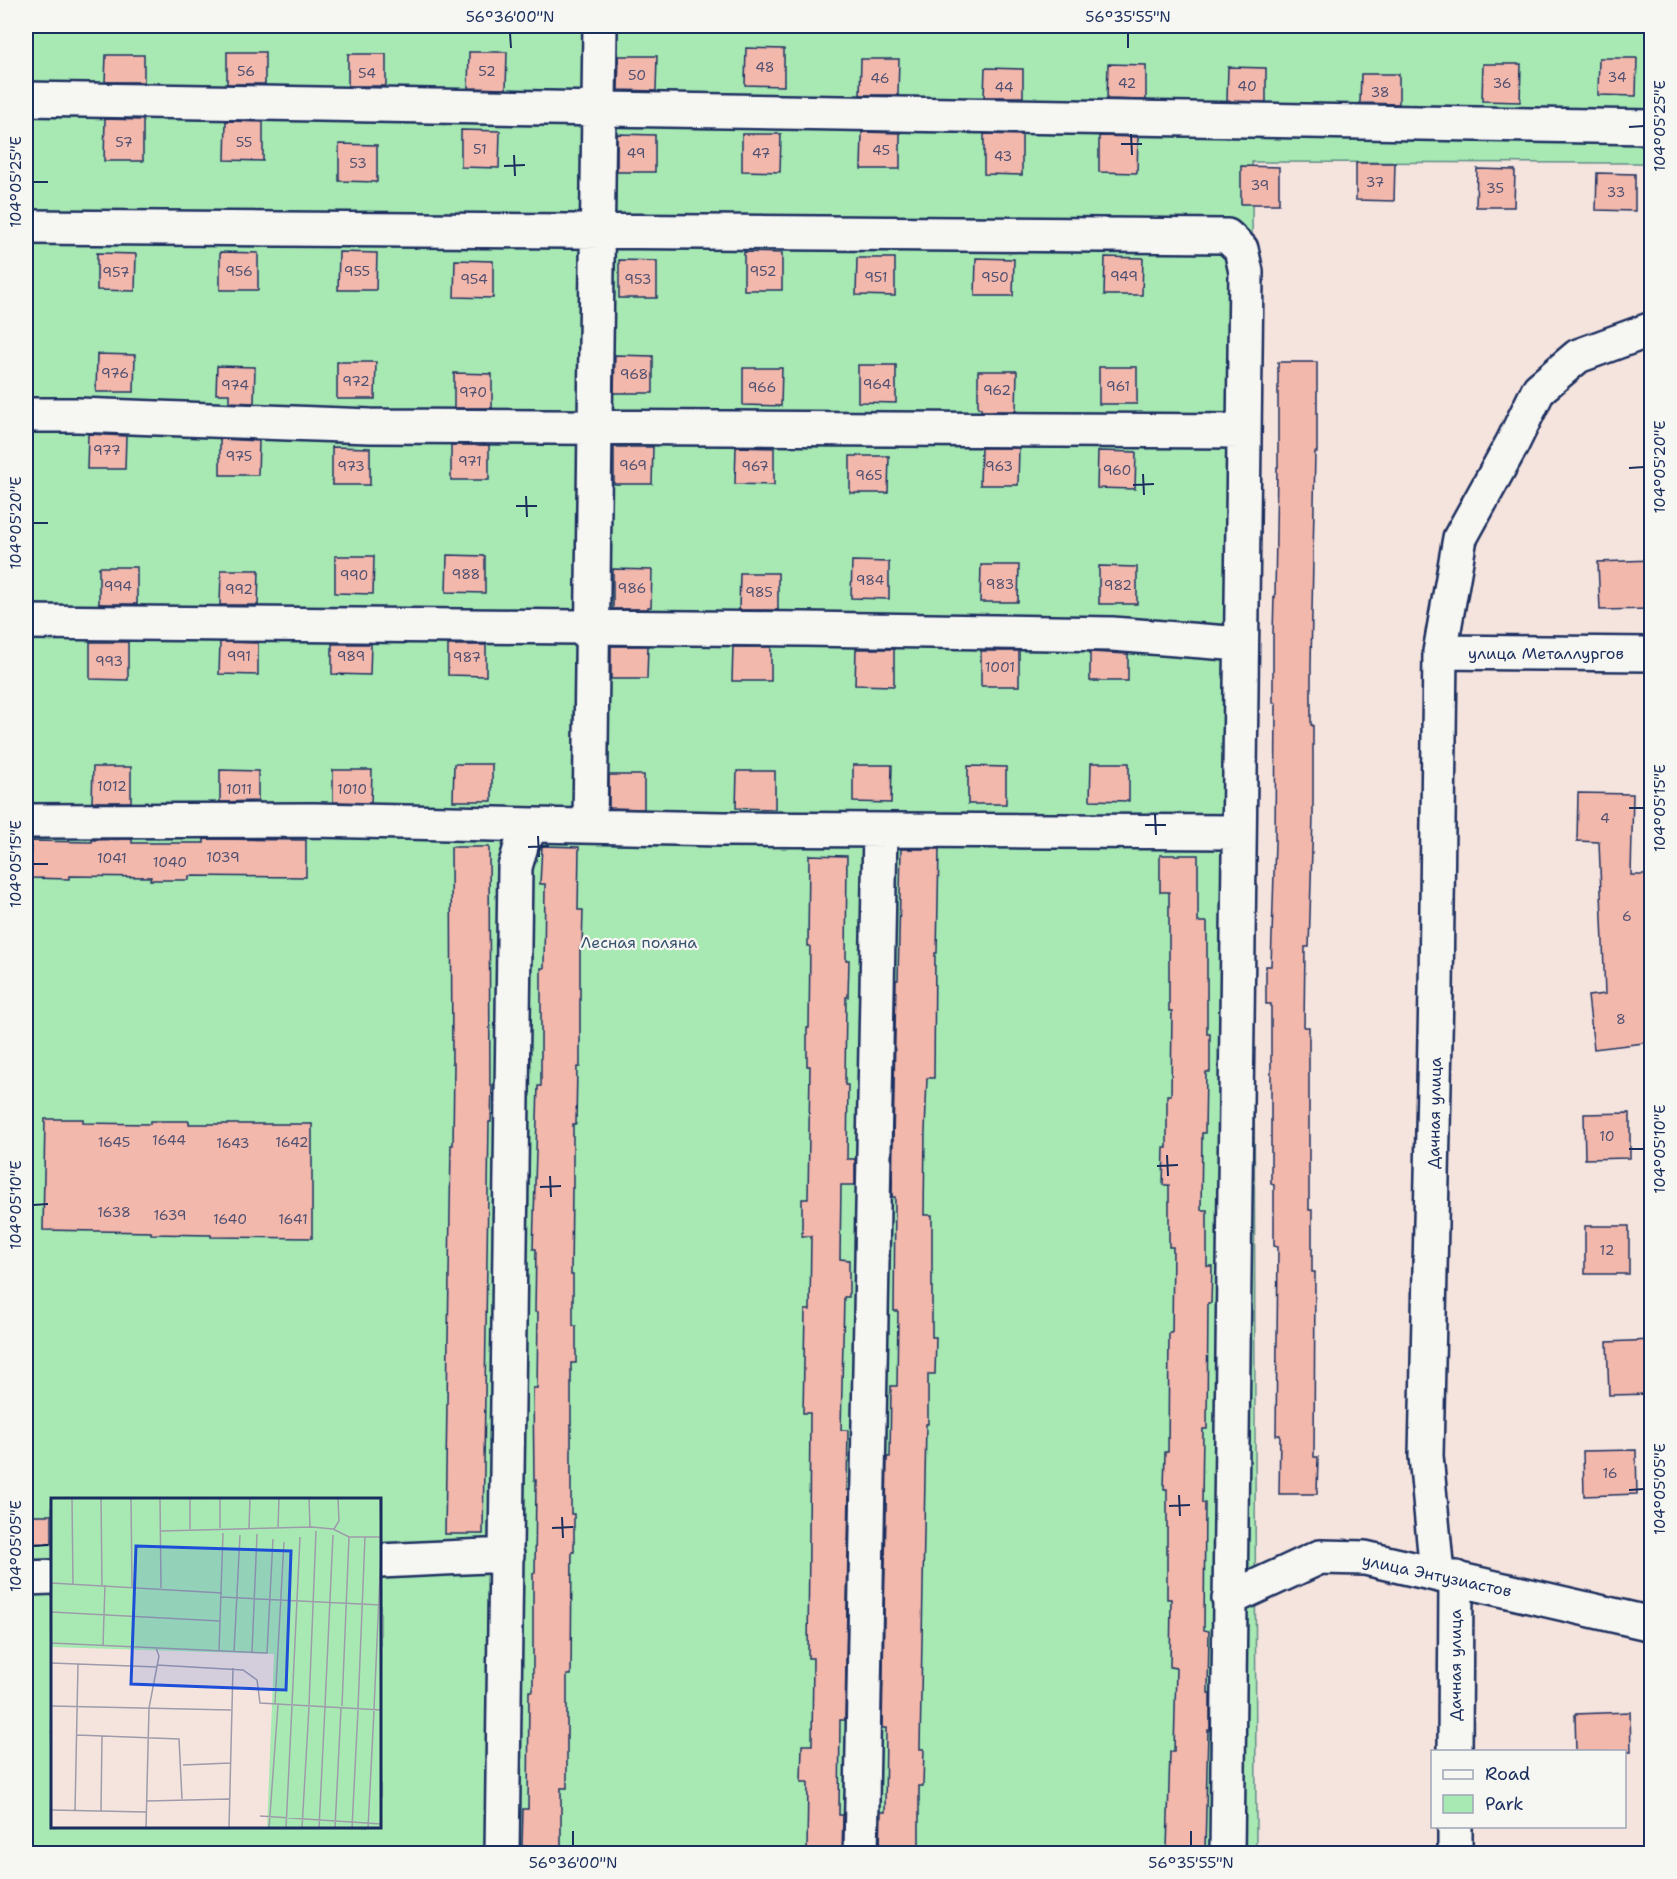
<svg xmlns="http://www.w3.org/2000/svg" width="1677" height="1879" viewBox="0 0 1677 1879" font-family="'Shantell Sans',sans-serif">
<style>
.green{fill:#a8e9b3;stroke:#628c88;stroke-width:1.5;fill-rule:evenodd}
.building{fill:#f2b8ac;stroke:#1b2f5e;stroke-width:1.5}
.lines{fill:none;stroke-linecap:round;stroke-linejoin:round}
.minor-casing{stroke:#1b2f5e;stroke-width:38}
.minor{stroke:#f6f6f2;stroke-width:33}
.ticks{fill:none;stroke:#1b2f5e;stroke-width:2}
.labels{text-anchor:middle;stroke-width:4.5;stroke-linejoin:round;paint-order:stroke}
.number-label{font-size:14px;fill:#515172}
.street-label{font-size:16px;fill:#1b2f5e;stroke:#f6f6f2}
.park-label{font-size:16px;fill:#37546f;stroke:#f6f6f2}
.inset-road{fill:none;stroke:#9e9baa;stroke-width:1.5}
.view{fill:#1d4ed8;fill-opacity:0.15;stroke:#1d4ed8;stroke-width:3}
.inset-edge{fill:none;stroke:#1b2f5e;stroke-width:3}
.neatline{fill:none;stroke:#1b2f5e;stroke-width:2}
.ticks-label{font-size:15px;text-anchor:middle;fill:#1b2f5e}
</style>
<rect width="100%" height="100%" fill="#f5e3dd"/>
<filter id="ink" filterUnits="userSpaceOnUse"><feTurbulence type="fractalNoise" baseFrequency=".0167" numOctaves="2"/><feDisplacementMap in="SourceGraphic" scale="12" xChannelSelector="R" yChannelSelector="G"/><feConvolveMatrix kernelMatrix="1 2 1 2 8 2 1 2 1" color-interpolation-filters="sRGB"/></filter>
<g filter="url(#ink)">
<!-- green -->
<path class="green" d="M 26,26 L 1651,26 L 1651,163 L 1252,162 L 1256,1853 L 26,1854 ZM 52,1500 L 380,1500 L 380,1826 L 52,1826 Z"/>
<!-- building -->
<path class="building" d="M 746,48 L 784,49 L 784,86 L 745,85 Z
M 227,52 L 265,52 L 265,84 L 227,84 Z
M 469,52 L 507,52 L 506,89 L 468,88 Z
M 348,54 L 386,54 L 386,86 L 348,86 Z
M 106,55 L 144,55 L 144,82 L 105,82 Z
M 619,56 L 657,56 L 656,91 L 618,90 Z
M 1599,58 L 1637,58 L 1636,96 L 1598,95 Z
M 861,59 L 899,59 L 898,95 L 860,95 Z
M 1108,64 L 1146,65 L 1146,100 L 1107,99 Z
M 1483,64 L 1521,64 L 1520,102 L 1482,101 Z
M 1228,67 L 1266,68 L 1266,102 L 1227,101 Z
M 985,68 L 1023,69 L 1023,97 L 984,97 Z
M 1361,74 L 1399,74 L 1399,104 L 1360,103 Z
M 105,119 L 143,120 L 143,161 L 104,161 Z
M 226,121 L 263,122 L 263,161 L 225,160 Z
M 461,130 L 500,131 L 499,168 L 461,167 Z
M 862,132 L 900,133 L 900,169 L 861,169 Z
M 617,134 L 655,135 L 655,172 L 617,172 Z
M 742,134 L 781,134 L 780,172 L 742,171 Z
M 984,134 L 1022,135 L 1022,175 L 984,174 Z
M 1099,136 L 1138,137 L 1137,173 L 1099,172 Z
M 339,144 L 377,145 L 377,182 L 339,181 Z
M 1356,163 L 1395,163 L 1394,201 L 1356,200 Z
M 1241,166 L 1279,167 L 1279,204 L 1241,204 Z
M 1477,169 L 1515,170 L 1514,207 L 1476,207 Z
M 1597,173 L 1635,174 L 1635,211 L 1596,210 Z
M 220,252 L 258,253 L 258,290 L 220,290 Z
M 339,252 L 377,253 L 376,290 L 338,290 Z
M 744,252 L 782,253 L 782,290 L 744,290 Z
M 97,253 L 136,254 L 135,291 L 97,290 Z
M 1105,257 L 1143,258 L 1142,295 L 1104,295 Z
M 857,258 L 895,258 L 895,296 L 856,295 Z
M 976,258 L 1014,259 L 1013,296 L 975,296 Z
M 455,260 L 493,261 L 493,298 L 454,297 Z
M 619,260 L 657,261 L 657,298 L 619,298 Z
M 97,354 L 135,355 L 134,392 L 96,392 Z
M 615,355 L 653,356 L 653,393 L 614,393 Z
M 337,362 L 376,362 L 375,399 L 337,399 Z
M 1278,362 L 1317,362 L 1317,452 L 1315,452 L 1311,666 L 1311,725 L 1313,725 L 1313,817 L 1309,947 L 1305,947 L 1304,1027 L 1309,1027 L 1309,1210 L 1312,1210 L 1312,1272 L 1315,1272 L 1314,1457 L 1318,1457 L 1317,1494 L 1279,1494 L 1280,1435 L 1276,1435 L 1278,1247 L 1274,1246 L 1274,1185 L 1271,1184 L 1271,1004 L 1266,1004 L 1266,966 L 1271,966 L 1275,843 L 1276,703 L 1273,703 L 1273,634 L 1274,596 L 1275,597 L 1277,467 L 1278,467 Z
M 858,365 L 896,365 L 896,403 L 858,402 Z
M 217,366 L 255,367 L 254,403 L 229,402 L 229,394 L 216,394 Z
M 1099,367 L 1137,367 L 1137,404 L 1099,404 Z
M 743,368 L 782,368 L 781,406 L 743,405 Z
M 978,371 L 1017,371 L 1016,411 L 981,411 L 981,408 L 978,408 Z
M 454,373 L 492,374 L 492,408 L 454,408 Z
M 88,434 L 126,436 L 125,469 L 87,469 Z
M 220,439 L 259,441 L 258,475 L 220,475 Z
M 451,445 L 489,445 L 489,480 L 451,480 Z
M 332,447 L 370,448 L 370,485 L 332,485 Z
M 614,447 L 653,447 L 652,484 L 614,484 Z
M 736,447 L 774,448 L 774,485 L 735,484 Z
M 981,448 L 1019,448 L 1018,485 L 980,485 Z
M 1098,451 L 1136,452 L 1135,489 L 1097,488 Z
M 850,456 L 889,456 L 888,493 L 850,493 Z
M 447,555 L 485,556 L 485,593 L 446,592 Z
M 335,556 L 374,556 L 373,594 L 335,593 Z
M 1652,560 L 1652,609 L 1600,610 L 1598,562 Z
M 852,561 L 889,562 L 889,599 L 851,598 Z
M 981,565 L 1019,565 L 1018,602 L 980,602 Z
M 1099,566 L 1137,567 L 1137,604 L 1099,604 Z
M 99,567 L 137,567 L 137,604 L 99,604 Z
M 613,569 L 652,570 L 651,607 L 648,607 L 648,609 L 613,609 Z
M 221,570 L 259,570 L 258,605 L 220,605 Z
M 740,573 L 778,573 L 778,610 L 739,610 Z
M 90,642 L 128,642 L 128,680 L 90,679 Z
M 220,642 L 258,643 L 258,675 L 219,674 Z
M 332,644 L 371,644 L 370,675 L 332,674 Z
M 448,645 L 486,645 L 486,676 L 448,675 Z
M 611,646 L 648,646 L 647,679 L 611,679 Z
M 733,647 L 771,647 L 771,681 L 732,681 Z
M 856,649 L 894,649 L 894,686 L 855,685 Z
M 981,651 L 1019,651 L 1019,686 L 981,686 Z
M 1090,652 L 1128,654 L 1128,681 L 1090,681 Z
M 1091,763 L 1129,763 L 1129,801 L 1090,800 Z
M 454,764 L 492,764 L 492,801 L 453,801 Z
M 853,765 L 892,765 L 891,803 L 853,802 Z
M 968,766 L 1006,767 L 1006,804 L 968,804 Z
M 93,767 L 131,767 L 131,802 L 92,802 Z
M 220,770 L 258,771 L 258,801 L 220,802 Z
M 333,770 L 372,770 L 371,803 L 333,802 Z
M 737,771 L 775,771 L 775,809 L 736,808 Z
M 609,775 L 644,775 L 644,809 L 609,808 Z
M 1578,793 L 1633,794 L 1631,875 L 1652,875 L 1652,1042 L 1594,1049 L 1588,996 L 1605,994 L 1599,842 L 1577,841 Z
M 132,839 L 132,843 L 204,843 L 204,839 L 306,840 L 306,877 L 189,876 L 189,880 L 150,880 L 151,877 L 69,876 L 69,879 L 30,878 L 31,841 L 92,842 L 92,840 Z
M 542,846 L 579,847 L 578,910 L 583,910 L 582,947 L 580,947 L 580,1067 L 577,1067 L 576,1124 L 573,1124 L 573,1188 L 572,1188 L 571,1275 L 573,1275 L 573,1326 L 576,1326 L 576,1363 L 571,1363 L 571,1514 L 574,1514 L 574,1552 L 572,1552 L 571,1675 L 567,1675 L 567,1788 L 561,1788 L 561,1847 L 522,1846 L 523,1809 L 528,1809 L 529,1691 L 533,1691 L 533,1573 L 535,1573 L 536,1480 L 534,1480 L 533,1388 L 537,1388 L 538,1312 L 535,1312 L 536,1249 L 533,1249 L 538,1086 L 541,1086 L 541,968 L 544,968 L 545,884 L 540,884 Z
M 451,847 L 489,847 L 490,1085 L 492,1085 L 491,1122 L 489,1122 L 483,1534 L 445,1534 L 451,1145 L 453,1145 L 454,1063 L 452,1063 Z
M 901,849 L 939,849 L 937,953 L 935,953 L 934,1078 L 927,1078 L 925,1132 L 924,1215 L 932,1215 L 932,1337 L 936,1337 L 935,1374 L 928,1374 L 928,1424 L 926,1424 L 920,1749 L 924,1749 L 923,1786 L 919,1786 L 919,1850 L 880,1849 L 881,1812 L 885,1812 L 886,1728 L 882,1728 L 887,1457 L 890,1457 L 891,1386 L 897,1386 L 898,1311 L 894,1311 L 895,1197 L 892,1197 L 896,980 L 898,980 Z
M 809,855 L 847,856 L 846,960 L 849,960 L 848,997 L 846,997 L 845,1085 L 848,1085 L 847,1159 L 855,1159 L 855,1185 L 841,1185 L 840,1259 L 849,1260 L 849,1297 L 844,1297 L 841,1430 L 848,1430 L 847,1490 L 849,1490 L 845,1720 L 840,1720 L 839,1815 L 843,1815 L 842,1853 L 807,1852 L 808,1782 L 801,1782 L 802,1745 L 812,1745 L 813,1658 L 808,1658 L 810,1413 L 803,1413 L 805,1310 L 810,1310 L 811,1236 L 802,1236 L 802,1199 L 808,1199 L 810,1066 L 807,1066 L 807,1028 L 809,1028 L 810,946 L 808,946 Z
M 1160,855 L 1198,855 L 1198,922 L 1207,922 L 1207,1034 L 1210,1034 L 1210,1072 L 1206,1072 L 1205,1133 L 1202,1133 L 1201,1210 L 1207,1210 L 1207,1266 L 1212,1266 L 1211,1303 L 1208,1303 L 1207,1429 L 1203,1429 L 1202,1503 L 1205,1503 L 1204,1630 L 1209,1631 L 1208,1693 L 1210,1693 L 1210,1730 L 1208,1730 L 1205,1850 L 1167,1849 L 1170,1752 L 1174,1752 L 1176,1668 L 1170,1667 L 1171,1599 L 1167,1599 L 1167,1489 L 1164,1489 L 1165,1452 L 1168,1452 L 1169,1333 L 1172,1333 L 1173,1247 L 1169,1247 L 1169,1185 L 1163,1185 L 1164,1148 L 1167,1148 L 1167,1095 L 1171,1095 L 1172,1011 L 1169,1011 L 1169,892 L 1160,892 Z
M 1630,1113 L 1630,1158 L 1585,1159 L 1584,1114 Z
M 45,1119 L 83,1119 L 83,1123 L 150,1124 L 150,1121 L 189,1121 L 189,1124 L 312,1124 L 312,1238 L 211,1237 L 211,1235 L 151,1234 L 151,1232 L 43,1230 Z
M 1585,1226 L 1629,1226 L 1629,1274 L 1585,1274 Z
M 1652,1340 L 1652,1394 L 1609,1395 L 1607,1342 Z
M 1636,1450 L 1637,1494 L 1584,1496 L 1583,1451 Z
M 26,1515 L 52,1515 L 52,1544 L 26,1543 Z
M 1630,1712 L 1631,1752 L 1576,1752 L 1575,1714 Z"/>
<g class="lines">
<!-- minor casing -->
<g class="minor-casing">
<path id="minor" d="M 26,99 L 1652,127
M 26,227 L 1227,236 L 1241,249 L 1246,272 L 1227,1854
M 26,415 L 78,415 L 370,426 L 1244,431
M 26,622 L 805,629 L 1112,634 L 1241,644
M 1440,652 L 1652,654
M 26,821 L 314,820 L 721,829 L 1239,832
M 590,826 L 600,26
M 380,1561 L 507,1555
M 1437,1574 L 1426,1456 L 1436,991 L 1440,652 L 1460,538 L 1512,444 L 1539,389 L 1578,356 L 1652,329
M 26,1578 L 52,1577
M 1229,1599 L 1320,1557 L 1365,1558 L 1652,1624
M 1455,1752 L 1456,1578
M 502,1854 L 515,867 L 522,843 L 533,825
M 861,1854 L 880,830
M 1455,1854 L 1455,1826"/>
</g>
<!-- minor -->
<use href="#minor" class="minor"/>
</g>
</g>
<!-- ticks -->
<path class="ticks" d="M 510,33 L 511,48M 1128,33 L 1128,48M 1629,127 L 1644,126M 1131,134 L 1132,155M 1121,144 L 1142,144M 514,155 L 515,176M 504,166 L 525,165M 33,182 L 48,182M 1629,468 L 1644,467M 1143,474 L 1144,495M 1133,485 L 1154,484M 526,496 L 527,517M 516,506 L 537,506M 33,523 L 48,523M 1629,808 L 1644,808M 1155,814 L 1156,835M 1145,825 L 1166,825M 538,836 L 539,857M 528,847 L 549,846M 33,864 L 48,864M 1629,1149 L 1644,1149M 1167,1155 L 1168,1176M 1157,1166 L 1178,1165M 550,1176 L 551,1197M 540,1187 L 561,1186M 33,1205 L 48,1204M 1629,1490 L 1644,1489M 1179,1495 L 1180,1516M 1169,1506 L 1190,1505M 562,1517 L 563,1538M 552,1528 L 573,1527M 33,1546 L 48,1545M 573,1831 L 573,1846M 1191,1831 L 1191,1846"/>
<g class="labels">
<!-- number labels -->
<g class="number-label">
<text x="765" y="72">48</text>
<text x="246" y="76">56</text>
<text x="487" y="76">52</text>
<text x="367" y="78">54</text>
<text x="637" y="80">50</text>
<text x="1617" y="82">34</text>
<text x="880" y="83">46</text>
<text x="1127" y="88">42</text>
<text x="1502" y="88">36</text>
<text x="1247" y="91">40</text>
<text x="1004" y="92">44</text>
<text x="1380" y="97">38</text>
<text x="124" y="147">57</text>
<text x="244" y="147">55</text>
<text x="480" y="154">51</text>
<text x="881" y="155">45</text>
<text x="636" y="158">49</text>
<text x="761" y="158">47</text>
<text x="1003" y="161">43</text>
<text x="358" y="168">53</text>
<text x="1375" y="187">37</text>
<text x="1260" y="190">39</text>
<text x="1495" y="193">35</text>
<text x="1616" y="197">33</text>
<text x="239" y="276">956</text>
<text x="357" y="276">955</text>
<text x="763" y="276">952</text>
<text x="116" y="277">957</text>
<text x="1124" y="281">949</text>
<text x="876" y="282">951</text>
<text x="995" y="282">950</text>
<text x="474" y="284">954</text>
<text x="638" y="284">953</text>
<text x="115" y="378">976</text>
<text x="634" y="379">968</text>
<text x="356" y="386">972</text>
<text x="877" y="389">964</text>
<text x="235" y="390">974</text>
<text x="1118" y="391">961</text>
<text x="762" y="392">966</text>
<text x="997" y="395">962</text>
<text x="473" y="397">970</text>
<text x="107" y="455">977</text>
<text x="239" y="461">975</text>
<text x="470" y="466">971</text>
<text x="633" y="470">969</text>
<text x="351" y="471">973</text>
<text x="755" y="471">967</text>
<text x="999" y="471">963</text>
<text x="1117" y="475">960</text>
<text x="869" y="480">965</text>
<text x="466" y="579">988</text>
<text x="354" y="580">990</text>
<text x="870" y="585">984</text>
<text x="1000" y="589">983</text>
<text x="1118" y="590">982</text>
<text x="118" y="591">994</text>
<text x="632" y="593">986</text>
<text x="239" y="594">992</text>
<text x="759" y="597">985</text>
<text x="239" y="661">991</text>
<text x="351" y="661">989</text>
<text x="467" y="662">987</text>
<text x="109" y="666">993</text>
<text x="1000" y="672">1001</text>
<text x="112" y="791">1012</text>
<text x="239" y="794">1011</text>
<text x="352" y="794">1010</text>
<text x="1605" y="823">4</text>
<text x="223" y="862">1039</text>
<text x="112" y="863">1041</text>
<text x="170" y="867">1040</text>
<text x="1627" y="921">6</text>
<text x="1621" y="1024">8</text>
<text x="1607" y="1141">10</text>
<text x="169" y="1145">1644</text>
<text x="114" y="1147">1645</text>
<text x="292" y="1147">1642</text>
<text x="233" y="1148">1643</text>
<text x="114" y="1217">1638</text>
<text x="170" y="1220">1639</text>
<text x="230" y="1224">1640</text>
<text x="293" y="1224">1641</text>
<text x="1607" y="1255">12</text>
<text x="1610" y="1478">16</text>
</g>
<!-- street labels -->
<g class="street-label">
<text x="1546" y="659">улица Металлургов</text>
<text transform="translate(1434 1113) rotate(-89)" y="6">Дачная улица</text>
<text transform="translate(1437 1575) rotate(12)" y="6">улица Энтузиастов</text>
<text transform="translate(1455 1665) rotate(-90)" y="6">Дачная улица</text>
</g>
<!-- park labels -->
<g class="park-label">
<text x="639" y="948">Лесная поляна</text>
</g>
</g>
<!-- overview -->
<g transform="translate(51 1498)">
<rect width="330" height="330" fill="#f5e3dd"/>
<path d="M 0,0 L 330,0 L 330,330 L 216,330 L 223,156 L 0,149 Z" fill="#a8e9b3"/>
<path class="inset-road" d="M 21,0 L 22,86M 50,0 L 51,87M 80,0 L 81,89M 109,0 L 110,90M 139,0 L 139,31M 169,0 L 169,30M 258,0 L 259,29M 329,0 L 330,28M 227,29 L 228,0M 198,30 L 199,0M 283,31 L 288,23 L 287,0M 110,33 L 261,29 L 282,31 L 298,39 L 330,39M 0,85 L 171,95M 170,99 L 330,107M 0,114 L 169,123M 0,145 L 216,155 L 222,41M 52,148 L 54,87M 168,153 L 172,35M 183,154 L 189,37M 201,154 L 206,36M 0,165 L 106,169M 106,167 L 192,172 L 206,182 L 209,205 L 330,212M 224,205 L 233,44M 241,206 L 249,39M 258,207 L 265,33M 0,208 L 180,212M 274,208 L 282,37M 291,208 L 298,39M 307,210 L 314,39M 323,211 L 330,53M 26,237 L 128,241 L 131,301M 132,267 L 179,265M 96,303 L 178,301M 0,312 L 95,314M 24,313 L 27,166M 50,313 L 51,238M 209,318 L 330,326M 95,330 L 98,210 L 108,158 L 105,150M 178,330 L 182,170M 218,330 L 227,207M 235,330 L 241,208M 251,330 L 258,209M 268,330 L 274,209M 284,330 L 290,210M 301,330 L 307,212M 317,330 L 323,213"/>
<path class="view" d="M 85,48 L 240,53 L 235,192 L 80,186 Z"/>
<rect width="330" height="330" class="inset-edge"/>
</g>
<!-- margin -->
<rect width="1677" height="1879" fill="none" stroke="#f6f6f2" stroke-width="66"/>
<!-- legend -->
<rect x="1431" y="1750" width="195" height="78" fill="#f6f6f2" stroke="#9ea6b7" stroke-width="1.5"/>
<rect x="1443" y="1770" width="30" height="9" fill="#f6f6f2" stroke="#9ea6b7" stroke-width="1.5"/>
<text x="1485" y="1780" font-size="18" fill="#1b2f5e">Road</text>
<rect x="1443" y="1795" width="30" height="18" fill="#a8e9b3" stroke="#9ea6b7" stroke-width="1.5"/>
<text x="1485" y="1810" font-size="18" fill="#1b2f5e">Park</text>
<rect x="33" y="33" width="1611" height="1813" class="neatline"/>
<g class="ticks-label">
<text x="510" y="22">56°36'00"N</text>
<text x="1128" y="22">56°35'55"N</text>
<text transform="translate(1660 126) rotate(-90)" y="5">104°05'25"E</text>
<text transform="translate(16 182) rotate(-90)" y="5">104°05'25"E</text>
<text transform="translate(1660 467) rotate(-90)" y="5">104°05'20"E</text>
<text transform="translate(16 523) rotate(-90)" y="5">104°05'20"E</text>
<text transform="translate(1660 808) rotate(-90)" y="5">104°05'15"E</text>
<text transform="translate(16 864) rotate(-90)" y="5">104°05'15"E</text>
<text transform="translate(1660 1149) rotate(-90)" y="5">104°05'10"E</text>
<text transform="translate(16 1205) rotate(-90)" y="5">104°05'10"E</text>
<text transform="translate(1660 1489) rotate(-90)" y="5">104°05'05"E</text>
<text transform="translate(16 1546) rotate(-90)" y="5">104°05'05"E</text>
<text x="573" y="1868">56°36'00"N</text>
<text x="1191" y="1868">56°35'55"N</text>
</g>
</svg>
